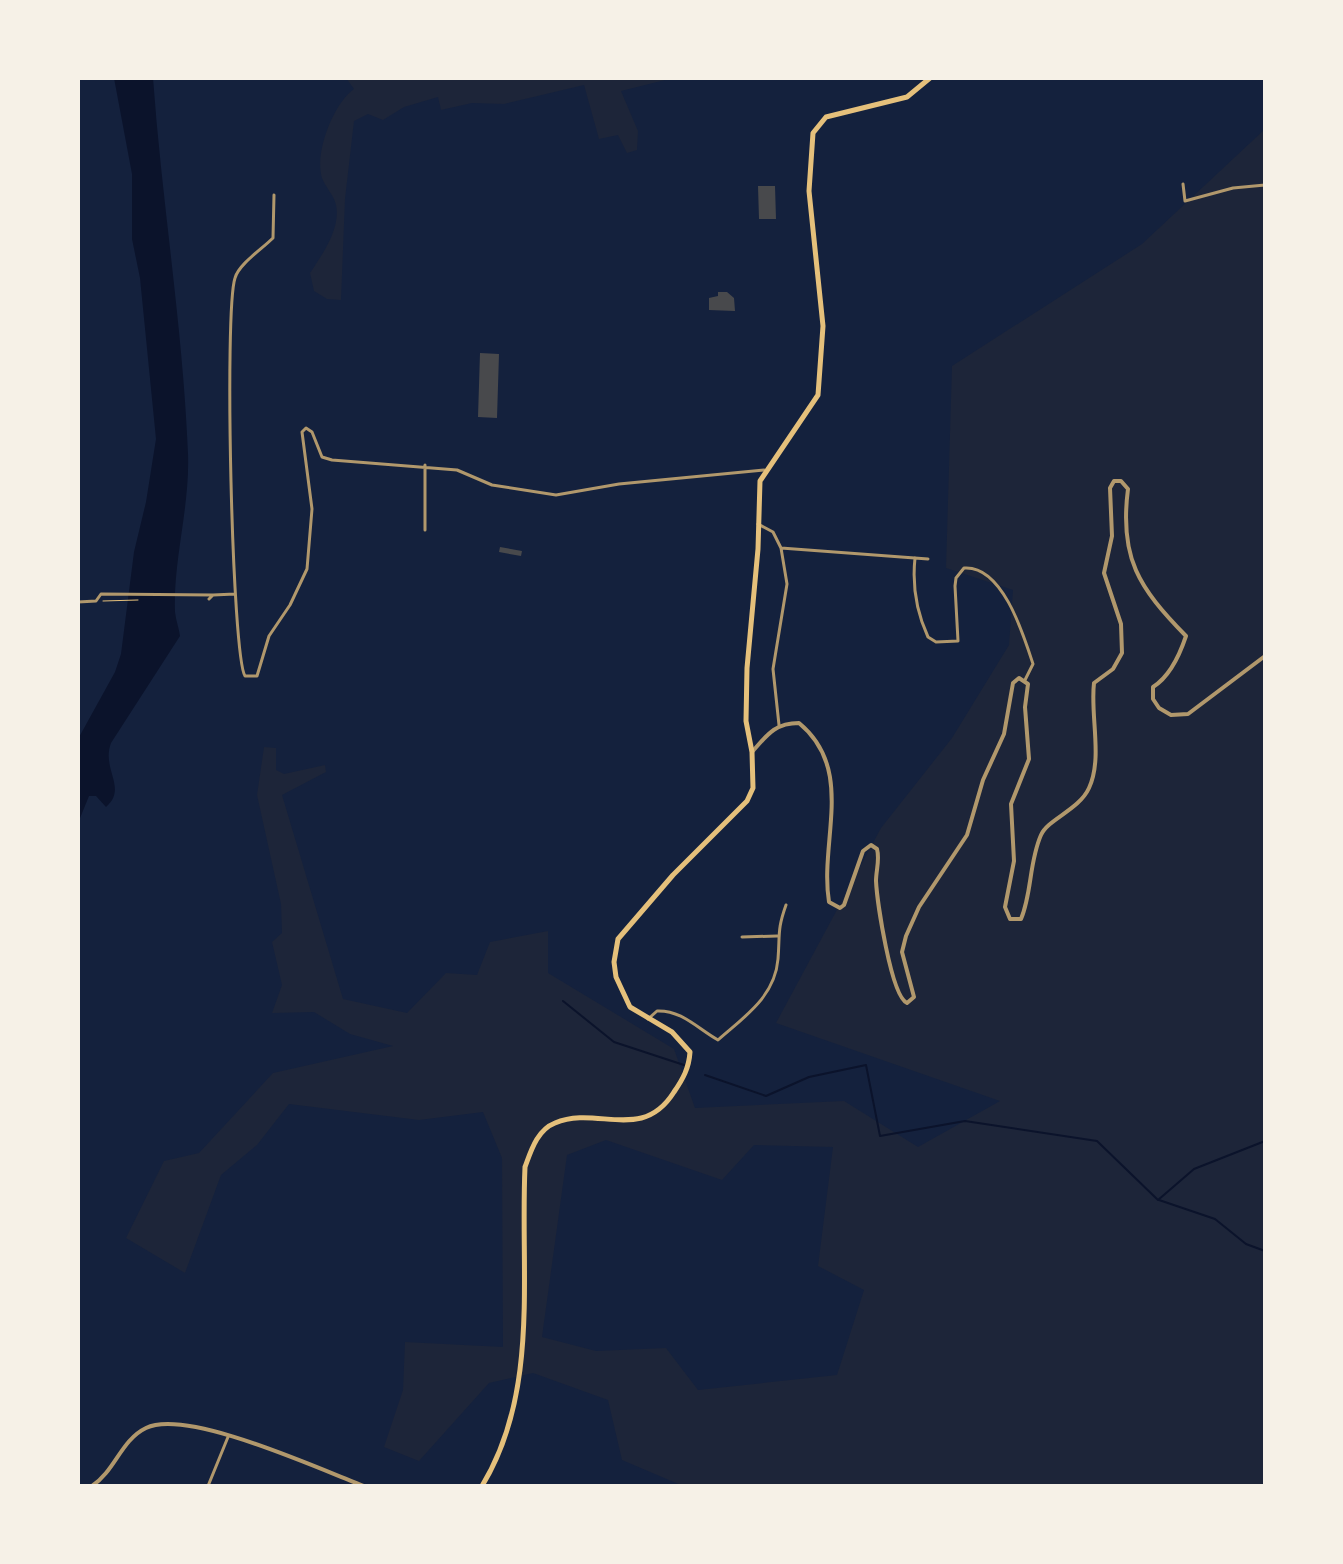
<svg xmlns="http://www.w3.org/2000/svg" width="1343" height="1564" viewBox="0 0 1343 1564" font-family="Signika,sans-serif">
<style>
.green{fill:#1d2539;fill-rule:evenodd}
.water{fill:#0b132b}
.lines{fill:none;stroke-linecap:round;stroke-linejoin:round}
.stream{stroke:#0b132b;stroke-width:2}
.building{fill:#48494c}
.path{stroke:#e5c07b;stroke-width:1}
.minor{stroke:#b1986c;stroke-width:3}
.tertiary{stroke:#b1986c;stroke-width:4}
.primary{stroke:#e5c07b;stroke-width:5}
</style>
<rect width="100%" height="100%" fill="#14213d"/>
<!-- green -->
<path class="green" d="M 346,78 L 673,78 L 621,91 L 638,131 L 637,150 L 627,153 L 618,135 L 599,139 L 584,85 L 504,104 L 472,103 L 441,110 L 438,97 L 404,107 L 383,120 L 368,114 L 354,121 L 345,199 L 341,300 L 327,299 L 314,291 L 310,273 C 322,255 341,228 336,205 C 334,195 325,187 322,178 C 314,152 334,103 354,89 Z
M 1265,129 L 1265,1486 L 683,1486 L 622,1460 L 608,1400 L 533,1373 L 489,1383 L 419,1461 L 384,1447 L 403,1390 L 405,1342 L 503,1347 L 502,1158 L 483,1112 L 419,1120 L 289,1104 L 257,1145 L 221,1175 L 185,1273 L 126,1238 L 164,1161 L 199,1153 L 273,1073 L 393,1046 L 350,1034 L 314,1012 L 272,1013 L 282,985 L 272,942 L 282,933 L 281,904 L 257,795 L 264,747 L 276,748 L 276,770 L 284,774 L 325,765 L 326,772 L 282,795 L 343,999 L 407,1013 L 446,973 L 477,975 L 490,942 L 548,931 L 548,973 L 674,1049 L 695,1108 L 844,1101 L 918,1147 L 1000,1101 L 776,1023 L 881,828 L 952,738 L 1009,645 L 1013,590 L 946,568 L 952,366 L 1142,244 ZM 606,1140 L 722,1180 L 754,1145 L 833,1147 L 818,1266 L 864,1290 L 837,1375 L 698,1390 L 666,1348 L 596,1351 L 542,1337 L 567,1155 Z"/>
<!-- water -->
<path class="water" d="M 114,78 L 153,78 C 162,204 183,328 188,454 C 190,507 173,560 175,612 C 176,621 179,628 180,636 L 111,743 C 101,769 128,788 106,807 L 96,796 L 89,796 L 78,823 L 78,739 L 115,672 L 121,654 L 134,552 L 146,502 L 156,439 L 140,278 L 132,239 L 132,174 Z"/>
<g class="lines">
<!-- stream -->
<path class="stream" d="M 563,1001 L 614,1042 L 684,1065
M 705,1075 L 766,1096 L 809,1077 L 866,1065 L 880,1136 L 965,1121 L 1097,1141 L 1158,1200 L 1194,1169 L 1265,1141
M 1159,1200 L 1215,1219 L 1246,1244 L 1265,1251"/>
</g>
<!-- building -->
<path class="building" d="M 758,186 L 775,186 L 776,219 L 759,219 Z
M 718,292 L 727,292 L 734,298 L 735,311 L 709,310 L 709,298 L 718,296 Z
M 480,353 L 499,354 L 497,418 L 478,417 Z
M 500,547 L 522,551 L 521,556 L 499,552 Z"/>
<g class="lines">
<!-- path -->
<path class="path" d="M 103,601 L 138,600"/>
<!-- minor -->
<path class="minor" d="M 1183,184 L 1185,201 L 1233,188 L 1265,185
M 274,195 L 273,238 C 262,249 239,264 235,278 C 224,311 232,656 245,676 L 257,676 L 269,636 L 290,605 L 307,569 L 312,509 L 302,432 L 306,428 L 312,432 L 322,457 L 332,460 L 457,470 L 492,485 L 556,495 L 619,484 L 764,470
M 758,524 L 773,532 L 781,548 L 928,559
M 425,530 L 425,465
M 915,558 C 912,586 916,611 928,637 L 936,642 L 958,641 L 955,586 L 956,578 L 964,568 C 1002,565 1023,633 1033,664 L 1025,680
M 209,599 L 213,595 L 235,594
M 78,602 L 96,601 L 101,594 L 213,595
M 779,725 L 773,669 L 787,584 L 781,548
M 742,937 L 777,936
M 648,1019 L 657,1011 C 682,1010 698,1029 718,1040 C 744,1017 775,997 778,959 C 780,935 777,930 786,905
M 208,1486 L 228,1437"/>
<!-- tertiary -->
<path class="tertiary" d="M 752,752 C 767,735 775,723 799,723 C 856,770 819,841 829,902 L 840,908 L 844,905 L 863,851 L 871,845 L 877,849 C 880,860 876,870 876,881 C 877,901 891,996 907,1003 L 914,997 L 902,952 L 906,936 L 919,907 L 967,835 L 983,780 L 1004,734 L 1013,683 L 1019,678 L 1028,684 L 1025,707 L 1029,759 L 1011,804 L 1014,861 L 1005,907 L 1010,919 L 1021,919 C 1032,893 1029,862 1041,835 C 1048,819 1079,810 1089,788 C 1103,758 1090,715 1094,683 L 1113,669 L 1122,653 L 1121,624 L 1104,573 L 1112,536 L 1110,488 L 1114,481 L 1121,481 L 1128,489 C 1119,558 1139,588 1186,636 C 1180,654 1169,677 1153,687 L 1153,699 L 1159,708 L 1171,715 L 1188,714 L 1265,656
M 92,1486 C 115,1471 121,1440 146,1428 C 187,1408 319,1469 364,1486"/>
<!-- primary -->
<path class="primary" d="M 482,1486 C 540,1391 520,1273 525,1167 C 531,1151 537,1130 555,1123 C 597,1105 642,1143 674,1092 C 683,1079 689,1068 690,1052 L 672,1032 L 630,1007 L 616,977 L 614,962 L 618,939 L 673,875 L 747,801 L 753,788 L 752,752 L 746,721 L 747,668 L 758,549 L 760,481 L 818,395 L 823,326 L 809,191 L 813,133 L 826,117 L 907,97 L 930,78"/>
</g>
<!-- border -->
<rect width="1343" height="1564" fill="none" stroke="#f6f1e7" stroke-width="160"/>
</svg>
